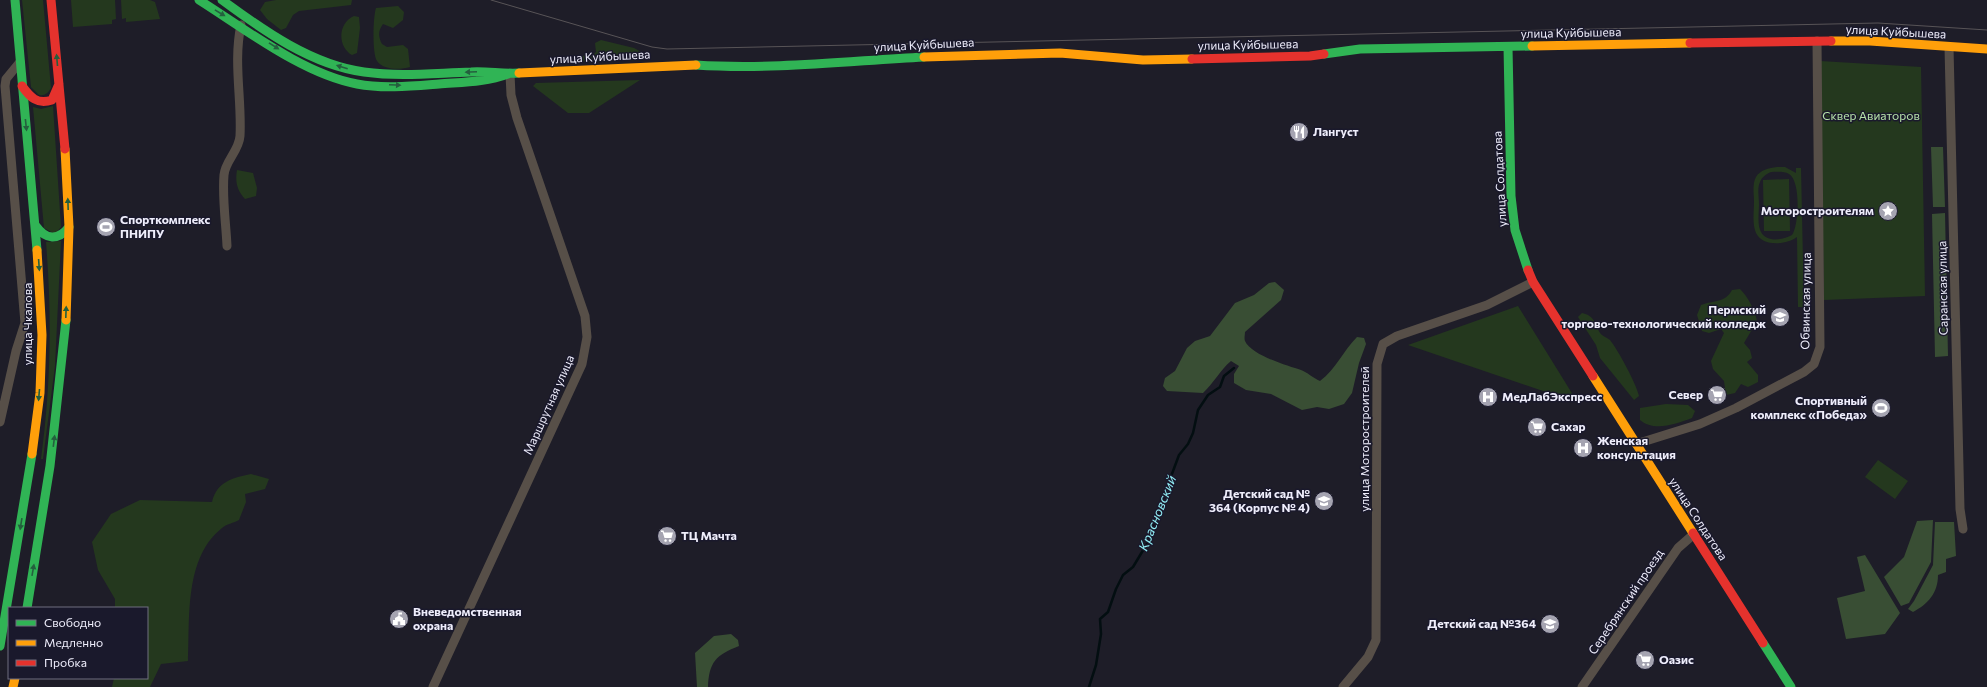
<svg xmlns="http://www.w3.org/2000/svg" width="1987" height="687" viewBox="0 0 1987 687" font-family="Commissioner,sans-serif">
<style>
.green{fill:#24381e;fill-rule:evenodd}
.forest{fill:#394e34}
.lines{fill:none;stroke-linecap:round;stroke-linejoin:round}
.stream{stroke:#030e11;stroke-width:2.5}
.street{stroke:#574f48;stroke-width:9}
.fast{stroke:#30b455;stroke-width:9}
.slow{stroke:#ff9f0a;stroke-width:9}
.jam{stroke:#e5322d;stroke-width:9}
.tram{stroke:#585457;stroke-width:1}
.oneway{fill:#245f3e}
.labels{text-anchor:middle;stroke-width:3;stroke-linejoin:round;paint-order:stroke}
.street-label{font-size:12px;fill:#eeedfb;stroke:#1a192c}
.park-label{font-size:12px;fill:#b6e2a9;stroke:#1a192c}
.poi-label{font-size:12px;font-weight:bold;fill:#eeedfb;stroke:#1a192c;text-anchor:start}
.water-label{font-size:13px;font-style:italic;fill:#93f0f7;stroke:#1a192c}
</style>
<rect width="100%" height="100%" fill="#1e1d28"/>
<!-- green -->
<path class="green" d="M 22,0 L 43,0 L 51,88 C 48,93 45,96 39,95 L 31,87 Z
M 71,0 L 115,0 L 116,19 L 112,20 L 112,24 L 73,27 Z
M 121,0 L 150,0 L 155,2 L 160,19 L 126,22 L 126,18 L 122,19 Z
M 276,0 L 352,0 L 351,5 L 299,11 L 293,15 L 286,28 L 281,30 L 267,19 L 260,10 L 265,2 Z
M 398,6 L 404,12 L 403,20 L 393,28 L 383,24 C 378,31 378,36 382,44 L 387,47 L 403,45 L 408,49 L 410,67 C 400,70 383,70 377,61 C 372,54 373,17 376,8 Z
M 354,16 L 359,17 L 360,28 L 357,53 L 352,55 C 337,46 338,23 354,16 Z
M 601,40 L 634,48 L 643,53 L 644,60 L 585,62 L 579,59 L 585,55 L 594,54 L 596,52 L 595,43 Z
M 1820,61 L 1921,67 L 1925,296 L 1824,300 Z
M 640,80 L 589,113 L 568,113 L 533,86 L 536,83 Z
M 53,106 L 61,227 L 55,234 L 44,228 L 33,107 L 41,109 Z
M 1777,167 L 1785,167 L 1796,173 L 1796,168 L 1801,168 L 1804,307 L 1798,307 L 1797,237 C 1786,245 1763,247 1756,233 C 1752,224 1754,211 1754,202 C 1754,194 1752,184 1756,177 C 1760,170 1769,168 1777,167 ZM 1771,172 C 1777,172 1784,171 1789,174 C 1801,181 1799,225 1792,235 C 1783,240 1767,243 1761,232 C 1757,225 1759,212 1759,204 C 1759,197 1757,188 1760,182 C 1762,177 1766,174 1771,172 Z
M 237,170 L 253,173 L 257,188 L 256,196 L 245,199 C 237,190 235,182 237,170 Z
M 1789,179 L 1790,231 L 1764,231 L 1763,180 Z
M 61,241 L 55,366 L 43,459 L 41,459 C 51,384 52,317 46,242 Z
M 1740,289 C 1748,297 1755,310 1757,321 L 1744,343 L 1750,350 L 1752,358 L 1747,362 L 1758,375 L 1758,382 L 1748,387 L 1741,384 L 1735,393 L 1726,395 L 1724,381 L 1713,369 L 1711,361 L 1724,333 L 1721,329 L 1709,333 L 1702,331 L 1697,315 L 1701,305 C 1714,300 1725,303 1732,290 Z
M 1518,306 L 1578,403 L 1408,345 Z
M 1582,313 C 1597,316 1595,328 1602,335 C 1604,337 1608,338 1610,340 C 1618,350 1636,383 1639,396 L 1634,400 L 1600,358 L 1596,345 L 1578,317 Z
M 1666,404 L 1688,405 L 1695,411 L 1692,418 C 1676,424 1654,432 1640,420 L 1640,408 Z
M 1878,460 L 1908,481 L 1895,499 L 1865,477 Z
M 251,474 L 269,479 L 265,489 L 245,494 L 246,502 L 239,520 C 234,523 226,524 222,528 C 184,558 190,618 188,661 L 161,664 L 150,687 L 112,687 L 114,678 L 147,678 L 147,608 L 115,608 L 115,599 L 98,570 L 92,542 L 111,514 L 140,500 L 212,502 C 217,481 233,478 251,474 Z"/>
<!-- forest -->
<path class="forest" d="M 1931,147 L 1943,147 L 1945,207 L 1933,207 Z
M 1945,213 L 1948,356 L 1935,357 L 1932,214 Z
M 1275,282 L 1284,290 L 1281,300 L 1245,332 C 1245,334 1244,339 1245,341 C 1251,355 1288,366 1301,370 C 1307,372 1313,378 1320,381 C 1336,369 1343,351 1357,337 L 1364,338 L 1366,344 L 1359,363 L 1352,393 L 1344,404 L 1329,409 L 1317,407 L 1302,410 L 1271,394 L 1246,390 L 1234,383 L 1234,374 L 1239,366 L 1231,361 C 1220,370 1214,383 1203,393 L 1167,391 L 1163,386 L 1165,378 L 1175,371 L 1187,348 L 1195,341 L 1210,336 L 1235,303 L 1254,295 L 1269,283 Z
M 1933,520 L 1931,562 L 1909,603 L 1901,606 L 1884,577 L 1904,557 L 1917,521 Z
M 1935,522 L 1954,522 L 1956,556 L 1946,559 L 1946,572 L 1938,575 C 1938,593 1928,604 1913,612 L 1908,609 L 1914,601 L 1933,565 Z
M 1865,555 L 1900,613 L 1885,634 L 1846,639 L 1837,598 L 1865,591 L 1857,557 Z
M 731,634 L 738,640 L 739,646 C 716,655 709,662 708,687 L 697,687 L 695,653 L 714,636 Z"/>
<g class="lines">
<!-- stream -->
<path class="stream" d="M 1089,687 L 1096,665 L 1101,634 L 1100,619 L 1108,612 L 1116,589 L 1123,575 L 1133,567 L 1148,542 L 1150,531 L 1160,512 L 1163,498 L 1179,455 L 1188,444 L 1193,433 L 1198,410 L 1208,395 L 1220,387 L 1224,376 L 1234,368"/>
<!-- street -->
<path class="street" d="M 1949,47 L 1960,509 L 1963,529
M 227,246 C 226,224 222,197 224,175 C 225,161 239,151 240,136 C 242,99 233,62 241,25
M 0,422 L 16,351 L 25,323 L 5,86 L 6,79 L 20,62
M 1636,444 L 1700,424 L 1736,408 L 1804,372 L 1814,364 L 1820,347 L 1817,41
M 433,687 L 582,364 L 587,337 L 585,316 L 517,118 L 511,95 L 510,74
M 1343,687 L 1368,657 L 1376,640 L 1377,364 L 1383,344 L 1397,336 L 1487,305 L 1533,282
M 1582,687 L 1678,548 L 1694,534"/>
<!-- fast -->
<path class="fast" d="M 15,0 L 37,250
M 199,0 C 245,29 303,74 357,84 C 383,89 413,86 439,84 C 463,82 486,82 508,74
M 222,0 C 264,31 312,65 364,72 C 400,77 435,73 471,72 C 487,71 503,74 519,73
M 1508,47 L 1511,196 L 1515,230 L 1528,270
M 1324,54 L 1360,49 L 1532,46
M 696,65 C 772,70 848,61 924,57
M 36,226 C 46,240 58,241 69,227
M 27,608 L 50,466 L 66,320
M 1763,643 L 1791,687
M 0,646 L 32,454"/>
<!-- slow -->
<path class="slow" d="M 1831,41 L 1870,41 L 1987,49
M 1532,46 L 1690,43
M 924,57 L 1060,53 L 1143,60 L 1192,59
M 519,73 L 696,65
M 65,149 L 69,227 L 66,320
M 1593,376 L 1693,533
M 32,454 L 40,393 L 42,335 L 37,250
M 13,687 L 15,678"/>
<!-- jam -->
<path class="jam" d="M 51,0 L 65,149
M 1690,43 L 1831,41
M 1192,59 L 1310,56 L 1324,54
M 22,86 C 30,97 37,105 52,100 L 59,84
M 1528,270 L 1533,282 L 1593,376
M 1693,533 L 1763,643"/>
<!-- tram -->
<path class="tram" d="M 491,0 L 652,47 L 667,49 L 1878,23 L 1987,30"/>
</g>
<!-- one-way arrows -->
<defs><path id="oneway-solid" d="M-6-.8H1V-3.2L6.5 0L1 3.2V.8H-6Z"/></defs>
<g class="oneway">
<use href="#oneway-solid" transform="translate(220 13) rotate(31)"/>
<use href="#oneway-solid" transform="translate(274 46) rotate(32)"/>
<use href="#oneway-solid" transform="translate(57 60) rotate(-95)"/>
<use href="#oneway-solid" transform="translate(342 67) rotate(-162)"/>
<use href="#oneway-solid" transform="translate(471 72) rotate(177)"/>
<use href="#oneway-solid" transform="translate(395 85) rotate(2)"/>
<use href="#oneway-solid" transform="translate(26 125) rotate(84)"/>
<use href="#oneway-solid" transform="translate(68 204) rotate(-92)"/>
<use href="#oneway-solid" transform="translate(39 265) rotate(86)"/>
<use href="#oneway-solid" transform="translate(66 312) rotate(-88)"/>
<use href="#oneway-solid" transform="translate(39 395) rotate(95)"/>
<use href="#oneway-solid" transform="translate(54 441) rotate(-83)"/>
<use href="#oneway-solid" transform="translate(21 524) rotate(99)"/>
<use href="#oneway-solid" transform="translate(33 570) rotate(-80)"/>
</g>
<!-- icons -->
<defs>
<g id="restaurant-disc" transform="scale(1)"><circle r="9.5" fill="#a5a4b1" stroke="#1a192c"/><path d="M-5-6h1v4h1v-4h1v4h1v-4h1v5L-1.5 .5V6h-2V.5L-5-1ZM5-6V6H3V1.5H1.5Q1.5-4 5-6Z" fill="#fff"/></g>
<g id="sight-disc" transform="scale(1)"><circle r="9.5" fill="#a5a4b1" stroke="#1a192c"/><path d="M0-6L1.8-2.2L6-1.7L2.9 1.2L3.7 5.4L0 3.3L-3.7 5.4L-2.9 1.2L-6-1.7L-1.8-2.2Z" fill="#fff"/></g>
<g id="stadium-disc" transform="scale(1)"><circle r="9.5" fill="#a5a4b1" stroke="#1a192c"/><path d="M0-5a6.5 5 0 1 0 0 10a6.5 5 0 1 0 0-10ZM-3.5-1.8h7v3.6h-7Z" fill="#fff"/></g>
<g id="university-disc" transform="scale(1)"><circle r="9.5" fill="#a5a4b1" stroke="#1a192c"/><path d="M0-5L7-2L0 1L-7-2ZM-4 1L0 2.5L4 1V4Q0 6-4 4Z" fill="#fff"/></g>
<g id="supermarket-disc" transform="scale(1)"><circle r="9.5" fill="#a5a4b1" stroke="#1a192c"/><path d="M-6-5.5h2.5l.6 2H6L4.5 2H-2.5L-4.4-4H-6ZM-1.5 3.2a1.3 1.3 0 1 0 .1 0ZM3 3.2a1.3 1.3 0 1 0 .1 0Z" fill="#fff"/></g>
<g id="hospital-disc" transform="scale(1)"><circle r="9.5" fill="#a5a4b1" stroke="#1a192c"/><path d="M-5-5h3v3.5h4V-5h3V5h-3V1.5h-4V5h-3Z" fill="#fff"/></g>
<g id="school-disc" transform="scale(1)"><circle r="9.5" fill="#a5a4b1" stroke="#1a192c"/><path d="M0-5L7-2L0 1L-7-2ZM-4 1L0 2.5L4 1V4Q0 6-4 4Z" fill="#fff"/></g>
<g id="civic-disc" transform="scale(1)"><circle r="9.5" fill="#a5a4b1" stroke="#1a192c"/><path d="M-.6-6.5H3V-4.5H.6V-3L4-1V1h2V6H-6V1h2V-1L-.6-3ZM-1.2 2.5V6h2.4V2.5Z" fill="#fff"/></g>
</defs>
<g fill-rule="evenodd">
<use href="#restaurant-disc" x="1299" y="132"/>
<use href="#sight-disc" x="1888" y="211"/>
<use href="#stadium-disc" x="106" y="227"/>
<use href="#university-disc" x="1780" y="317"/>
<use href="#supermarket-disc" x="1717" y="395"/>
<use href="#hospital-disc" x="1488" y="397"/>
<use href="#stadium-disc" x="1881" y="408"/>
<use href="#supermarket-disc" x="1537" y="427"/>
<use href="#hospital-disc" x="1583" y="448"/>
<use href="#school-disc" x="1324" y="501"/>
<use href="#supermarket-disc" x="667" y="536"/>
<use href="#civic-disc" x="399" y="619"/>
<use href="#school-disc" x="1550" y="624"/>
<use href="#supermarket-disc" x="1645" y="660"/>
</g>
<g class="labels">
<!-- street labels -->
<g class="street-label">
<text transform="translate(1896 32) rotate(3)" y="4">улица Куйбышева</text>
<text transform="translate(1571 33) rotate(-1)" y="4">улица Куйбышева</text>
<text transform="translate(924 45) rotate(-3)" y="4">улица Куйбышева</text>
<text transform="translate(1248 45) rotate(-1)" y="4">улица Куйбышева</text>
<text transform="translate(600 57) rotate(-3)" y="4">улица Куйбышева</text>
<text transform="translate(1500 179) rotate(-93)" y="4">улица Солдатова</text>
<text transform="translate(1943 288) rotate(-91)" y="4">Саранская улица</text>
<text transform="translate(1806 301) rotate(-89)" y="4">Обвинская улица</text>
<text transform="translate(28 324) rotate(-90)" y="4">улица Чкалова</text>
<text transform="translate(549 405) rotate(-66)" y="4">Маршрутная улица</text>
<text transform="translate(1365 439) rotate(-90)" y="4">улица Моторостроителей</text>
<text transform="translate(1698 519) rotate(57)" y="4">улица Солдатова</text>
<text transform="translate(1626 602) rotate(-56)" y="4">Серебрянский проезд</text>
</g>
<!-- park labels -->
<g class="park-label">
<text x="1871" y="120">Сквер Авиаторов</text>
</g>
<!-- poi labels -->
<g class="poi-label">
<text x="1313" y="136">Лангуст</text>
<text x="1874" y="215" text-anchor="end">Моторостроителям</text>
<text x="120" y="224">Спорткомплекс<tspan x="120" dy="14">ПНИПУ</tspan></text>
<text x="1766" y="314" text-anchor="end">Пермский<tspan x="1766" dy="14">торгово-технологический колледж</tspan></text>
<text x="1703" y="399" text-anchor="end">Север</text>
<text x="1502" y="401">МедЛабЭкспресс</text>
<text x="1867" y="405" text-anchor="end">Спортивный<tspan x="1867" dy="14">комплекс «Победа»</tspan></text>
<text x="1551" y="431">Сахар</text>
<text x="1597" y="445">Женская<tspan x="1597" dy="14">консультация</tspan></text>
<text x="1310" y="498" text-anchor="end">Детский сад №<tspan x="1310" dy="14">364 (Корпус № 4)</tspan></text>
<text x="681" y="540">ТЦ Мачта</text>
<text x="413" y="616">Вневедомственная<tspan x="413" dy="14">охрана</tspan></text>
<text x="1536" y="628" text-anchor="end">Детский сад №364</text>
<text x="1659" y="664">Оазис</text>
</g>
<!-- water labels -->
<g class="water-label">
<text transform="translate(1157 513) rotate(-68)" y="5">Красновский</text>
</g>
</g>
<!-- legend -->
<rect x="8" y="607" width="140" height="72" fill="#1a192c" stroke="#6f6e7f"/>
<rect x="16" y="620" width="20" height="6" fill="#30b455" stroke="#6f6e7f"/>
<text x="44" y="627" font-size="12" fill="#eeedfb">Свободно</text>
<rect x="16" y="640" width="20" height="6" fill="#ff9f0a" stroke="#6f6e7f"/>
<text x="44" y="647" font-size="12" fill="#eeedfb">Медленно</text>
<rect x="16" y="660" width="20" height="6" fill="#e5322d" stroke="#6f6e7f"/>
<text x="44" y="667" font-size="12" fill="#eeedfb">Пробка</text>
</svg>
